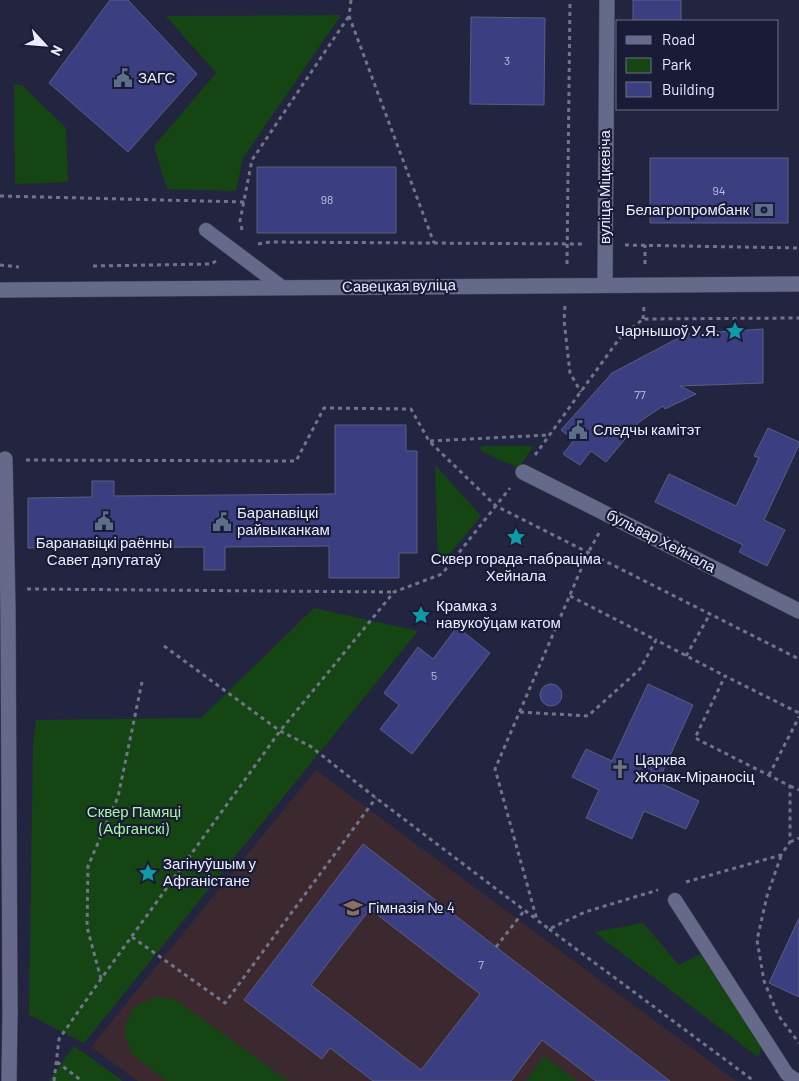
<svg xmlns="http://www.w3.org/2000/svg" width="799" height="1081" viewBox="0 0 799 1081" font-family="Barlow,sans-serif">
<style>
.education{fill:#3c2930}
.green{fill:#154513}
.building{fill:#3c3e82;stroke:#5a5e7d;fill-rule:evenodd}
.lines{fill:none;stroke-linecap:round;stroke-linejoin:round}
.lane-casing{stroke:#42435a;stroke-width:15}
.street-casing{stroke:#42435a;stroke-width:16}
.secondary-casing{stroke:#42435a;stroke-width:16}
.path{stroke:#72748c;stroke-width:3;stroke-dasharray:4 4;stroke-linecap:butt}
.lane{stroke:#666a8a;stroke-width:14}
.street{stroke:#666a8a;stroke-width:15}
.secondary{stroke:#666a8a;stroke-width:15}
.labels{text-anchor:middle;stroke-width:4.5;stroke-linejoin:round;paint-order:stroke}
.number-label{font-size:12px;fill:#bec0e0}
.poi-label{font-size:15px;fill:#eaecff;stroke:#1a1b36;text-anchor:start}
.street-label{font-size:15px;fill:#eaecff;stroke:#1a1b36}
.park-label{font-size:15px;fill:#a6f8a0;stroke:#1a1b36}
</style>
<rect width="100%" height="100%" fill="#232540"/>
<!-- education -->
<path class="education" d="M 316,770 L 736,1081 L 138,1081 L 91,1047 Z"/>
<!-- green -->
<path class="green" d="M 341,15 L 243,158 L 236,191 L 167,189 L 154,146 L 216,73 L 166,16 Z
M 14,84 L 22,85 L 66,128 L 68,182 L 15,184 Z
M 481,446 L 534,446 L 518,468 L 481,451 Z
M 435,465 L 481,516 L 438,568 Z
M 314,608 L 418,631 L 84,1043 L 29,1015 L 33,743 L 36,720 L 201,718 Z
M 643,923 L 679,965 L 700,954 L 763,1043 L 758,1057 L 594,932 Z
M 156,997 L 174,999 L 182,1004 L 288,1081 L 167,1081 L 132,1054 L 125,1036 L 125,1027 L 132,1010 L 139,1004 Z
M 74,1046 L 123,1081 L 49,1081 Z
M 544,1056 L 577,1081 L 526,1081 Z"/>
<!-- building -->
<path class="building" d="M 110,0 L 128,0 L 197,74 L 128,152 L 49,83 Z
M 633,0 L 681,0 L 681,21 L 633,21 Z
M 471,17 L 545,18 L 544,105 L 470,104 Z
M 650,158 L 788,158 L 788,223 L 650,223 Z
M 257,167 L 396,167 L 396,233 L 257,233 Z
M 763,329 L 763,383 L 680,386 L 696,394 L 665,409 L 663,406 L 639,422 L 606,462 L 591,451 L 580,465 L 563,454 L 574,440 L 561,430 L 612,373 L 686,334 Z
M 335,425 L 406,425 L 406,451 L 417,451 L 417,553 L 399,553 L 399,578 L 329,578 L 329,546 L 225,547 L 225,570 L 204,570 L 204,547 L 28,548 L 28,498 L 92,497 L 92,481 L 114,481 L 114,496 L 335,494 Z
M 768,428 L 799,442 L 799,445 L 764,520 L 785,530 L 767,566 L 739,552 L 743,545 L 655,502 L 669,474 L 736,506 L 759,458 L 754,456 Z
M 457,627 L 490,653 L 412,754 L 380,729 L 399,705 L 384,693 L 418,647 L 433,659 Z
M 648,684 L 693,705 L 658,782 L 699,801 L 686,829 L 644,811 L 632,839 L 586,818 L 599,790 L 572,777 L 586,749 L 612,761 Z
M540 695a11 11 0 1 1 22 0a11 11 0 1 1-22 0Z
M 363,844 L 496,947 L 670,1081 L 596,1081 L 542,1040 L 511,1081 L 373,1081 L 330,1048 L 322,1059 L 244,1000 ZM 370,909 L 480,994 L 421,1070 L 311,985 Z
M 799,918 L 799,997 L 769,983 Z"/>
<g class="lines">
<!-- lane casing -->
<g class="lane-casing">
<path id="lane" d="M 206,230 L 282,287
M 675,900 L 787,1074 L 797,1081"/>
</g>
<!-- street casing -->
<g class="street-casing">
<path id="street" d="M 5,459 L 8,610 L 10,1013 L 9,1081
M 523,472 L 799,611"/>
</g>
<!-- secondary casing -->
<g class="secondary-casing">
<path id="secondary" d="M 605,285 L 607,0
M 0,290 L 799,284"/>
</g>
<!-- path -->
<path class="path" d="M 351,0 L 349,16 L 434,243
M 0,196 L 244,202
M 242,230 L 240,221 L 252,160 L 349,16
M 258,244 L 270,242 L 584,244
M 625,245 L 799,248
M 567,264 L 570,0
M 645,264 L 645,245
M 0,265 L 19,267
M 93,266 L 211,264 L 216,261
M 565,306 L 564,320 L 570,373 L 581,392
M 643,319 L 644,306
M 430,441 L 549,435
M 535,455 L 619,339 L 643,319 L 799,318
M 26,460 L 296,461 L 324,408 L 411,409 L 429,441 L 496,506 L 799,659
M 599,533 L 588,553 L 495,769 L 537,920 L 549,929 L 585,912 L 658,890
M 27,589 L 394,592
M 570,596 L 656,640
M 164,646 L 280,731 L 310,746 L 376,798 L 536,919
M 686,656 L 710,614
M 520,712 L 588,716 L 640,669 L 656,640 L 725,676
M 769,775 L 799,717
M 790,786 L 799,790
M 790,842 L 799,838
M 781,856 L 767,896 L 757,940 L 764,981 L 778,1015 L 799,1043
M 686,882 L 781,855 L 790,842 L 790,786 L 695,738 L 725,676 L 799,713
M 549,929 L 754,1081
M 132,937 L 225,1003 L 376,798
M 496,947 L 524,911
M 101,979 L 87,927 L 88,866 L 118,797 L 142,682
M 57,1062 L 82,1081
M 54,1081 L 59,1039 L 101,979 L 280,731 L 394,592 L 442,574 L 510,488"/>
<!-- lane -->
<use href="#lane" class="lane"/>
<!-- street -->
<use href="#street" class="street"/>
<!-- secondary -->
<use href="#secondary" class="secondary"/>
</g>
<!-- icons -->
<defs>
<g id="civic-bare" transform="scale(1.5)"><path d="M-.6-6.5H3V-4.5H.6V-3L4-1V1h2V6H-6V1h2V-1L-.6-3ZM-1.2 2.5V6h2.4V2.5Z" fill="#5c6f8a" stroke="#1a1b36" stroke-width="2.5" paint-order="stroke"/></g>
<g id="bank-bare" transform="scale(1.5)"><path d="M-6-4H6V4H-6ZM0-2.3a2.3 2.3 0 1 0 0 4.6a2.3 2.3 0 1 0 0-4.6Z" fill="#5c6f8a" stroke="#1a1b36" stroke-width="2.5" paint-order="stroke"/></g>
<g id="sight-bare" transform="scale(1.5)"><path d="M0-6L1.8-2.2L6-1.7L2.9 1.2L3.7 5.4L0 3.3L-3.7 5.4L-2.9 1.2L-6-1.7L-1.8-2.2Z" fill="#0f9aa8" stroke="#1a1b36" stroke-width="2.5" paint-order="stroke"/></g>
<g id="church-bare" transform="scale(1.5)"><path d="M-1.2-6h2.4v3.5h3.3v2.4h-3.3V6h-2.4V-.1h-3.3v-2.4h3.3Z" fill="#6b7280" stroke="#1a1b36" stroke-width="2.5" paint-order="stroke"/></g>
<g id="school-bare" transform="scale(1.5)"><path d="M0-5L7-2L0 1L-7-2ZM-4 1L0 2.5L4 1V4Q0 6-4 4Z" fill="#8d6e63" stroke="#1a1b36" stroke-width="2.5" paint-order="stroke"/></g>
</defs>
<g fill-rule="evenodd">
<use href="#civic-bare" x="123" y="78"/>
<use href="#bank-bare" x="764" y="210"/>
<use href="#sight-bare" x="735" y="331"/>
<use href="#civic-bare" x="578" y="430"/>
<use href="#civic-bare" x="104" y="521"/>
<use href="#civic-bare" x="222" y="522"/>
<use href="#sight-bare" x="516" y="537"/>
<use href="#sight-bare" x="421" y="615"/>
<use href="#church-bare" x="620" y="769"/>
<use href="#sight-bare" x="148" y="873"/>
<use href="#school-bare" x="353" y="908"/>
</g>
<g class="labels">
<!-- number labels -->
<g class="number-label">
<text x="507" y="65">3</text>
<text x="719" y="195">94</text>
<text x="327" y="204">98</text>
<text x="640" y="399">77</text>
<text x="434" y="680">5</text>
<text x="481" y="969">7</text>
</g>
<!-- poi labels -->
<g class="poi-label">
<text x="138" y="83">ЗАГС</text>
<text x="749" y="215" text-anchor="end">Белагропромбанк</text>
<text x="720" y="336" text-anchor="end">Чарнышоў У.Я.</text>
<text x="593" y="435">Следчы камітэт</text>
<text x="237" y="518">Баранавіцкі<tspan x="237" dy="17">райвыканкам</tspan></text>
<text x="104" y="548" text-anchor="middle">Баранавіцкі раённы<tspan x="104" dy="17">Савет дэпутатаў</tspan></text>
<text x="516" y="564" text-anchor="middle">Сквер горада-пабраціма<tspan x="516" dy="17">Хейнала</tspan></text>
<text x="436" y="611">Крамка з<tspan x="436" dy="17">навукоўцам катом</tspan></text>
<text x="635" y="765">Царква<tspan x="635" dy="17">Жонак-Міраносіц</tspan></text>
<text x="163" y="869">Загінуўшым у<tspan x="163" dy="17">Афганістане</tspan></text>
<text x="368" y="913">Гімназія № 4</text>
</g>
<!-- street labels -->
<g class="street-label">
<text transform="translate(605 187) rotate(-90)" y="5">вуліца Міцкевіча</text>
<text transform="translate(399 286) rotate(-1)" y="5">Савецкая вуліца</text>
<text transform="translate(661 541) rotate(27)" y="5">бульвар Хейнала</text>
</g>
<!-- park labels -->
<g class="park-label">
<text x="134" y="817">Сквер Памяці<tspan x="134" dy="17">(Афганскі)</tspan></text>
</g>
</g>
<!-- legend -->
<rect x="616" y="20" width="162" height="90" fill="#1a1b36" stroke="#6d6f86"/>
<rect x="626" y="36" width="25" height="8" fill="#666a8a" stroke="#6d6f86"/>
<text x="662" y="45" font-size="15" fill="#eaecff">Road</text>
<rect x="626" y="58" width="25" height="15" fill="#154513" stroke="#6d6f86"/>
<text x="662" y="70" font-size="15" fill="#eaecff">Park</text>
<rect x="626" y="82" width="25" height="15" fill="#3c3e82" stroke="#6d6f86"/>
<text x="662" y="95" font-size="15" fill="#eaecff">Building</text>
<!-- north arrow -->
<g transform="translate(45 45) rotate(116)" stroke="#1a1b36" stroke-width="4" paint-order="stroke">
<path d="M0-4L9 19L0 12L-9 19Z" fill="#eaecff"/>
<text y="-8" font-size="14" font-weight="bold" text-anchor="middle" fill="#eaecff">N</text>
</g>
</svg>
